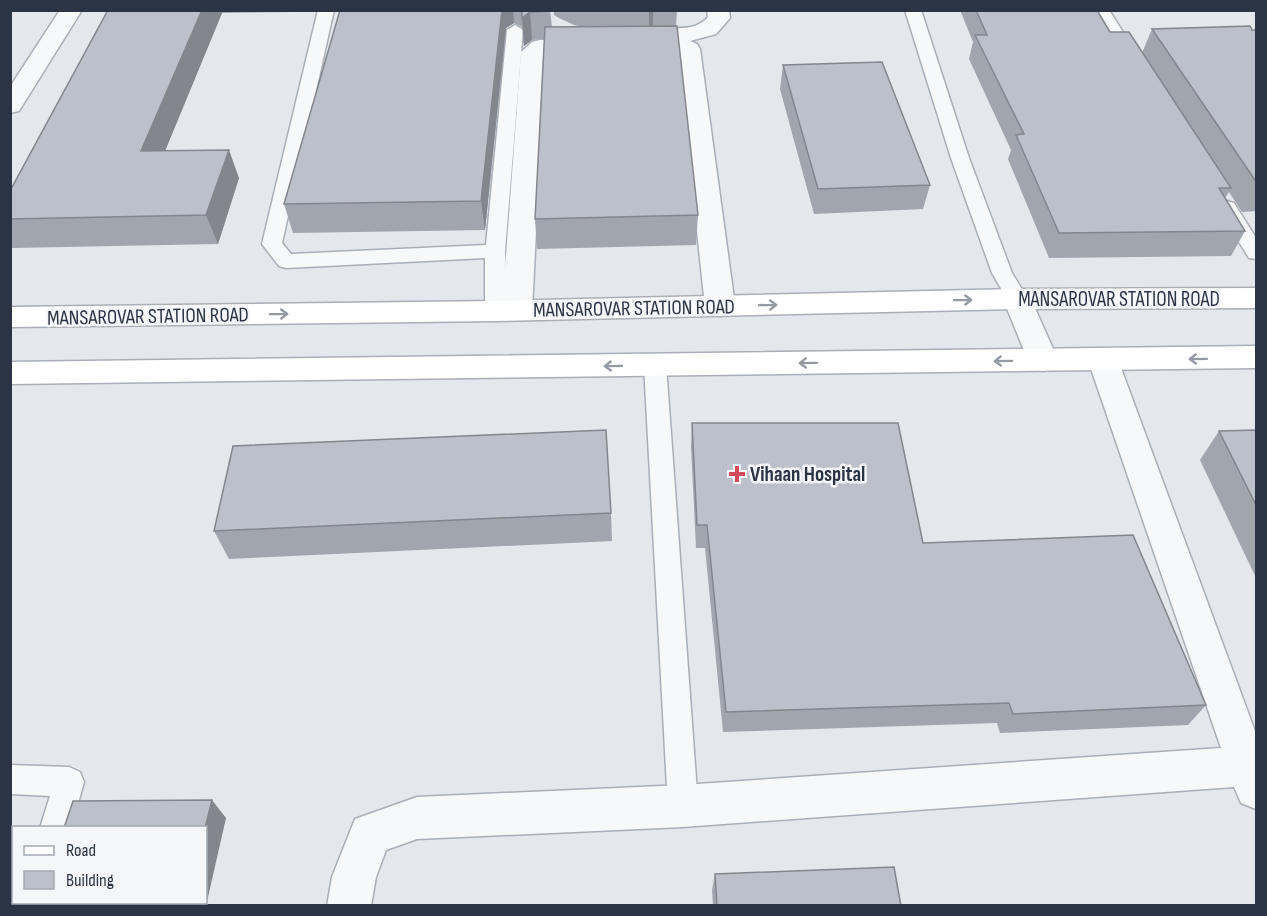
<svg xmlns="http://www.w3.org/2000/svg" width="1267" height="916" viewBox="0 0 1267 916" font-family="'Sofia Sans Condensed',sans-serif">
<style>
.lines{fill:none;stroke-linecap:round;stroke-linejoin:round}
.service-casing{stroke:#a9aeb7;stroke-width:3}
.minor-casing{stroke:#a9aeb7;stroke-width:3}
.secondary-casing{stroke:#a9aeb7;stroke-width:3}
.service{fill:#f7f8fa;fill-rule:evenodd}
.minor{fill:#f7f8fa;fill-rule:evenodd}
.secondary{fill:#fff;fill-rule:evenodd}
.wall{fill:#a1a5ae}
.shaded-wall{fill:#83868d}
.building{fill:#bbc0ca;stroke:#83868d;stroke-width:1.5}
.oneway{stroke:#959aa2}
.poi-dot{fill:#d1495b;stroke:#f4f6f9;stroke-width:2}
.labels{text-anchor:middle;stroke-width:5;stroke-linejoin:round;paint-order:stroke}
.street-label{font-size:21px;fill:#2b3445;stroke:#f4f6f9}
.poi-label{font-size:21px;font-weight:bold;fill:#2b3445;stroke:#f4f6f9;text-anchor:start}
</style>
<rect width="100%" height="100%" fill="#e4e7ec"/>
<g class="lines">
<!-- service casing -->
<g class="service-casing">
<path id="service" d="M 318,10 L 334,10 L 282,243 L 291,254 L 486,245 L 507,30 L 515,25 L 523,30 L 505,251 L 507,311 L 504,316 L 496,318 L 488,316 L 485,311 L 485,258 L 286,268 L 279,266 L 262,244 Z
M 905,10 L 921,10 L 969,158 L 1012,273 L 1028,299 L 1024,304 L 1017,306 L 1010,304 L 992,273 L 951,158 Z
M 1093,10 L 1109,10 L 1140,59 L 1138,63 L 1126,63 Z
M 1227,201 L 1234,203 L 1256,238 L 1256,259 L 1249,258 L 1217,207 L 1220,203 Z
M 655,357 L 663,359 L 666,365 L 698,806 L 694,817 L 683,821 L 672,817 L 668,806 L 644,365 L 647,359 Z
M 10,765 L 69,767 L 80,772 L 84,782 L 71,828 L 40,828 L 50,796 L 10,794 Z
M 15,902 L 47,902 L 46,906 L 14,906 Z"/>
</g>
<!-- minor casing -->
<g class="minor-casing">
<path id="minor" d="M 60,10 L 82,10 L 19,111 L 10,113 L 10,87 Z
M 707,10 L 729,10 L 730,18 L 716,34 L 690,41 L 697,44 L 700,49 L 735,306 L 730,313 L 720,316 L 710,313 L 705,306 L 678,53 L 545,54 L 532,310 L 527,317 L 517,320 L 507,317 L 502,310 L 521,52 L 532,42 L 540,40 L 653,39 L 650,35 L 653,30 C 673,25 693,34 708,17 Z
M 1017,289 L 1027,292 L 1031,299 L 1058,360 L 1054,368 L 1043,371 L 1032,368 L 1028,360 L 1003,299 L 1007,292 Z
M 1103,349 L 1114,352 L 1118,360 L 1256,734 L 1256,809 L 1241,803 L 1234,787 L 683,827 L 417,839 L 386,850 L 376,877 L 371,906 L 327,906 L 332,877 L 355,819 L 417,797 L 683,785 L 1221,748 L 1088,360 L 1092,352 Z"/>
</g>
<!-- secondary casing -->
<g class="secondary-casing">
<path id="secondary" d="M 1256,288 L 1256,308 L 1017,309 L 496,321 L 10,327 L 10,307 L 496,301 L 1017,289 Z
M 1256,346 L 1256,368 L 10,384 L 10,362 Z"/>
</g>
<!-- service -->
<use href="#service" class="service"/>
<!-- minor -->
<use href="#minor" class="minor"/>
<!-- secondary -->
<use href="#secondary" class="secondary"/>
</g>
<!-- wall -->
<path class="wall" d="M 108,10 L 292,10 L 292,12 L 222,13 L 165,151 L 239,178 L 218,244 L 12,248 L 10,245 L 10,191 Z
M 340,10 L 550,10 L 552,27 L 583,27 L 574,25 L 559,18 L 554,15 L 554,10 L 677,10 L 676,26 L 698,215 L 696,245 L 537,249 L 535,219 L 544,39 L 532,40 L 524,46 L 522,27 L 514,23 L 506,28 L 485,230 L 293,233 L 284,204 Z
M 960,10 L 1097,10 L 1110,32 L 1142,53 L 1152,29 L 1257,30 L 1257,211 L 1242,212 L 1229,192 L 1225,198 L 1245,231 L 1231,256 L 1049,258 L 1008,159 L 1011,150 L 969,59 L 973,42 Z
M 783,65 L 930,185 L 923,209 L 814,214 L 780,89 Z
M 692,423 L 923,543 L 1206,705 L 1188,725 L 1000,733 L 997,723 L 723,732 L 705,548 L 696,548 L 691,447 Z
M 1257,430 L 1257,580 L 1200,460 L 1219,431 Z
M 611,513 L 612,541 L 229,559 L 214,531 Z
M 715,874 L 901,906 L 713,906 L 712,890 Z"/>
<!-- shaded-wall -->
<path class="shaded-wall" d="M 202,10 L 221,10 L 222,13 L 153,180 L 141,151 Z
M 502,10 L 513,10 L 514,23 L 506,28 L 485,230 L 481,201 Z
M 530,10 L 532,40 L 524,46 L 522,18 Z
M 649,10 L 653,10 L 653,28 L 649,37 Z
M 229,150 L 239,178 L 218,244 L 206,215 Z
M 212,800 L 226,818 L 206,906 L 186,906 L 187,903 L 206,903 L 205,828 Z"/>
<!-- building -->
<path class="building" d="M 108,10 L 202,10 L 141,151 L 229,150 L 206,215 L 10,219 L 10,191 Z
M 340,10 L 502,10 L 481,201 L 284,204 Z
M 522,10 L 550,10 L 550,11 L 530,12 L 522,18 Z
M 976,10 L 1097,10 L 1110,32 L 1129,32 L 1231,188 L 1219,188 L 1245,231 L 1059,233 L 1016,135 L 1024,134 L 975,35 L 987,35 Z
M 677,26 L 698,215 L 535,219 L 545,27 Z
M 1250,26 L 1252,30 L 1257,30 L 1257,183 L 1152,29 Z
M 882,62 L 930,185 L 818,189 L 783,65 Z
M 692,423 L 898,423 L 923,543 L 1133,535 L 1206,705 L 1013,714 L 1009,703 L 726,712 L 707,525 L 697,525 Z
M 606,430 L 611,513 L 214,531 L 233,446 Z
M 1257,430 L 1257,507 L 1219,431 Z
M 212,800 L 205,828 L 64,828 L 73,801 Z
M 894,867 L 901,906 L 717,906 L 715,874 Z
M 39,903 L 187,903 L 186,906 L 38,906 Z"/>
<!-- one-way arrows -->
<defs><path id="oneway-shaft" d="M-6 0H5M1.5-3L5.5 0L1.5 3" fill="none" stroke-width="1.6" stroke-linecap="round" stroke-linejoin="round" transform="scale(1.5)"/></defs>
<g class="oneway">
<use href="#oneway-shaft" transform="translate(963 300) rotate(-1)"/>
<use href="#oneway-shaft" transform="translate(768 305) rotate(-1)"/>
<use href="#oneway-shaft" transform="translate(279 314) rotate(-1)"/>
<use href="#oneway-shaft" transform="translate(1198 359) rotate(179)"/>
<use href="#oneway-shaft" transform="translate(1003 361) rotate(179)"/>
<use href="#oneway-shaft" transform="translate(808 363) rotate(179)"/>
<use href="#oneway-shaft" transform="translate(613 366) rotate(179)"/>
</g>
<!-- markers -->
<path class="poi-dot" d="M734 465h6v6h6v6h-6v6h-6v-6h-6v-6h6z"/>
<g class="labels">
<!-- street labels -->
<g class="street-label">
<text x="1119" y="306">MANSAROVAR STATION ROAD</text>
<text transform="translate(634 308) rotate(-1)" y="7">MANSAROVAR STATION ROAD</text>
<text transform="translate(148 316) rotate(-1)" y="7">MANSAROVAR STATION ROAD</text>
</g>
<!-- poi labels -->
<g class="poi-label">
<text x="750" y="481">Vihaan Hospital</text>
</g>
</g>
<!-- border -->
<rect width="1267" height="916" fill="none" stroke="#2b3445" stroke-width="24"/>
<!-- legend -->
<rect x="12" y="826" width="195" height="78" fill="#f4f6f9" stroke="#a4a8b1" stroke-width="1.5"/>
<rect x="24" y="846" width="30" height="9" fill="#ffffff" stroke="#a4a8b1" stroke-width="1.5"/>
<text x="66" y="856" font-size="18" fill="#2b3445">Road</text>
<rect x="24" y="871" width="30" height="18" fill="#bbc0ca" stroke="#a4a8b1" stroke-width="1.5"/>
<text x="66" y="886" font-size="18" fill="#2b3445">Building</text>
</svg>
